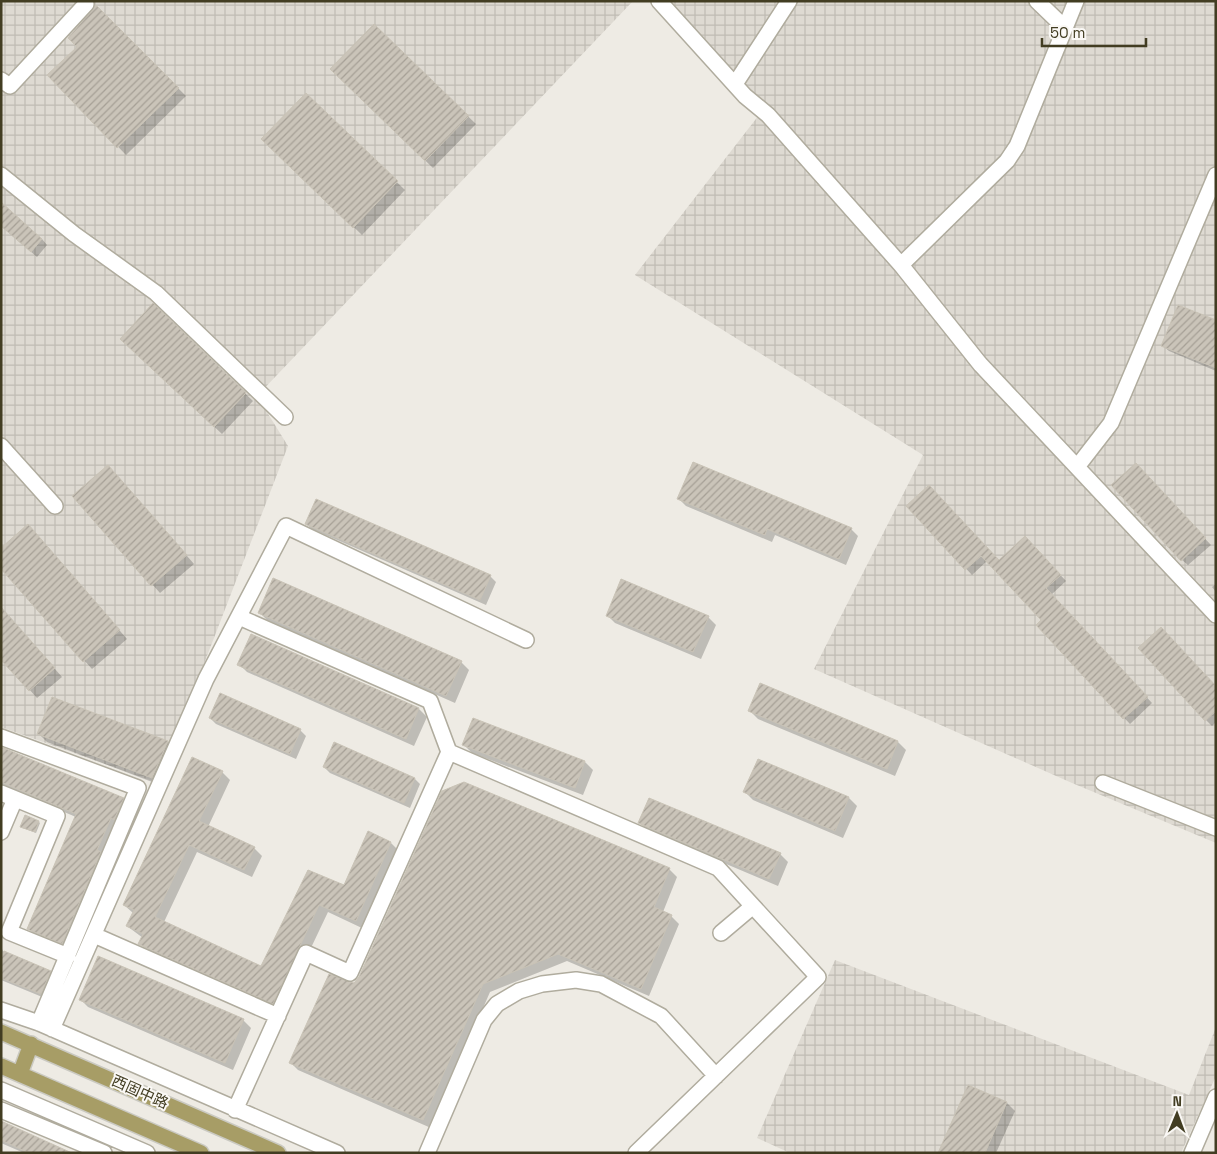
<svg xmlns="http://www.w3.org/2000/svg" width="1217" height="1154" viewBox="0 0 1217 1154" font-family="'Space Grotesk','Noto Sans SC',sans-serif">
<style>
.industrial{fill:url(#industrial-grid)}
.shadow{fill:#0003}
.building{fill:url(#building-hatch);stroke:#c9c3b6}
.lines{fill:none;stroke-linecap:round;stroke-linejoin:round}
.minor-casing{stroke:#b0ac9e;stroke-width:18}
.major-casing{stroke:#cac9c1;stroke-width:18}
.minor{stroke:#fff;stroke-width:15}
.major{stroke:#a79d66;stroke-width:15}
.labels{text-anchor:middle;stroke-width:4;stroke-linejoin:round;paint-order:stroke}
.street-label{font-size:15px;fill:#423d22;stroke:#faf8f5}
</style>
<defs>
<pattern id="industrial-grid" width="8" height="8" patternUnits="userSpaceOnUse" patternTransform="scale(1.25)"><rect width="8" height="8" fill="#dedad2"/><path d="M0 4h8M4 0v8" fill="none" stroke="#c0bcb4"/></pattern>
<pattern id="building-hatch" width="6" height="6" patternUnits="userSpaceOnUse" patternTransform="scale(1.25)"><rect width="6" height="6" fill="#cac4b9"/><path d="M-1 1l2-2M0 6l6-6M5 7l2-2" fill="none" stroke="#a6a096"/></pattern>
</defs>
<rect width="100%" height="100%" fill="#eeebe4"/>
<!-- industrial -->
<path class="industrial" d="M 1,1 L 633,1 L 257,396 L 288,446 L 158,783 L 1,727 Z
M 661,1 L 1216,1 L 1216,843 L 1072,783 L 814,669 L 923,455 L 635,275 L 766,106 Z
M 835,960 L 1189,1095 L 1216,1027 L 1216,1076 L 1181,1153 L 790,1153 L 757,1138 Z"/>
<!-- shadow -->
<path class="shadow" d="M 96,7 L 186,96 L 126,155 L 49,75 L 78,47 Z
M 374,26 L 476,124 L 433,168 L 331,69 Z
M 307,95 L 405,190 L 362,235 L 263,139 Z
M 1,226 L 42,239 L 47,245 L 37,257 Z
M 153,305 L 253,401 L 222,434 L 130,347 Z
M 1216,321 L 1216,371 L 1169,351 L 1163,346 Z
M 1141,471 L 1211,545 L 1188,565 L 1182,560 Z
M 116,474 L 194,564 L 160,593 L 74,496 Z
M 679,499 L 851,529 L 858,536 L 846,565 L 775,535 L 772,542 L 686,506 Z
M 907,506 L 1000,562 L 1031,544 L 1066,581 L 1051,595 L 1152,703 L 1130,724 L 1037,625 L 1042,620 L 987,561 L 972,575 Z
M 306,524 L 490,576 L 496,582 L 486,605 L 312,529 Z
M 36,534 L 127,639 L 92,669 L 1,567 Z
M 1216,584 L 1216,592 L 1212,587 Z
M 1,607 L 62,677 L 37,698 L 1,658 Z
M 259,612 L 461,662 L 469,670 L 455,703 L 267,620 Z
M 607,615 L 708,617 L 716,625 L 701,659 L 615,623 Z
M 239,664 L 419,709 L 427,717 L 414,746 L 247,672 Z
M 761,684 L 898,742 L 906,750 L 895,776 L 758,719 L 750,711 Z
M 1216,687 L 1216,722 L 1212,726 L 1206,720 Z
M 53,698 L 168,742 L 176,750 L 160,785 L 47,742 L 39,734 Z
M 210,718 L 300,730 L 306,736 L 296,759 L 216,724 Z
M 464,745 L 585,762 L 593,770 L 583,795 L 472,753 Z
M 1,748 L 123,799 L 131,807 L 70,951 L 37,937 L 29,929 L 76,817 L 2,786 Z
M 758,760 L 849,798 L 857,806 L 843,838 L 753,800 L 745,792 Z
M 324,767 L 415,779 L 420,784 L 410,808 L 330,773 Z
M 222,772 L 230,780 L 208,827 L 254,848 L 262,856 L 252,877 L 197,852 L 164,922 L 262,968 L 308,871 L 344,887 L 391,843 L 399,851 L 364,929 L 328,912 L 281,1011 L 148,951 L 140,943 L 143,938 L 127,926 L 133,913 L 124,905 Z
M 39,822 L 40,823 L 36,833 L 23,828 Z
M 640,823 L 780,854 L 788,862 L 778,886 L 648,831 Z
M 669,869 L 677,877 L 663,912 L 671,916 L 679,924 L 649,996 L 567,961 L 490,992 L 431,1128 L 298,1070 L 290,1062 L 354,984 Z
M 1,947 L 4,953 L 50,972 L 56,978 L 47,999 L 1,980 Z
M 80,999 L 243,1020 L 251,1028 L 233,1070 L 88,1007 Z
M 969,1086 L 1007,1103 L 1015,1111 L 996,1153 L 939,1153 Z
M 1,1123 L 69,1153 L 24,1153 L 1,1143 Z"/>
<!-- building -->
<path class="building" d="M 96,5 L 179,88 L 117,148 L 47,75 L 77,47 L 68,38 Z
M 374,24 L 469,116 L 425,161 L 330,69 Z
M 306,93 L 398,181 L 353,228 L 261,139 Z
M 1,202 L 42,239 L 31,252 L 1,226 Z
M 153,303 L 246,393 L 214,427 L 120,339 Z
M 1178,305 L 1216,320 L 1216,368 L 1161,346 Z
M 693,462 L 852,528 L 839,559 L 767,529 L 765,535 L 677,499 Z
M 1136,463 L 1206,538 L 1181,561 L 1111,485 Z
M 108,465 L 187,555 L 151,586 L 72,496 Z
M 929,485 L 999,560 L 1025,536 L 1061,575 L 1046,588 L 1148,697 L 1123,719 L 1036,625 L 1041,620 L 981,556 L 965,570 L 906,506 Z
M 316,499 L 491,575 L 480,600 L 305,524 Z
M 28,524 L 120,630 L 83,662 L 1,569 L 1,548 Z
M 273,578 L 462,661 L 446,696 L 258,613 Z
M 621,579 L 709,616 L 693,652 L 606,616 Z
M 1,607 L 55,668 L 29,691 L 1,660 Z
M 1161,627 L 1216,686 L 1216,711 L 1205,721 L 1138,648 Z
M 251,634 L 419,708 L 406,739 L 237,665 Z
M 760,683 L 898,741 L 887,769 L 748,711 Z
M 220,693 L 301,729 L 290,754 L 209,718 Z
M 52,697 L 168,741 L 152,778 L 37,734 Z
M 473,718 L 585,761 L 575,788 L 462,745 Z
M 334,742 L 415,778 L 404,803 L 323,767 Z
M 1,747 L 124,798 L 114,820 L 111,818 L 97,850 L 101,852 L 62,944 L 27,929 L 76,814 L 1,782 Z
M 192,757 L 223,771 L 199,821 L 255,847 L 244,870 L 189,845 L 155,917 L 261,966 L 308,870 L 344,885 L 368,831 L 391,842 L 356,921 L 319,905 L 273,1004 L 138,944 L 143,934 L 126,926 L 134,910 L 123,905 Z
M 758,759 L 849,797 L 835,831 L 743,792 Z
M 464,782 L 670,868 L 654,907 L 672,915 L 641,989 L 558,954 L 483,984 L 423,1120 L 289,1063 L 329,974 L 354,983 L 359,977 L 442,791 Z
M 649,798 L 781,853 L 769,879 L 638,823 Z
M 25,815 L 39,821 L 35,832 L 20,827 Z
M 4,951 L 51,971 L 41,994 L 1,978 L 1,958 Z
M 98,956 L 244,1019 L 225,1063 L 79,1000 Z
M 968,1085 L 1007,1102 L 985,1153 L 938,1153 Z
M 1,1121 L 72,1153 L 29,1153 L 1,1140 Z"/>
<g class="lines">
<!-- minor casing -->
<g class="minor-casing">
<path id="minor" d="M 659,1 L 745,96 L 768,115 L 901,265 L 980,364 L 1216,615
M 1037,1 L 1065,28
M 1,80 L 10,86 L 86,4
M 735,84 L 789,1
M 1,175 L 74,234 L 156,293 L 285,417
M 901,265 L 1007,161 L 1017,146 L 1076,1
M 1,446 L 55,506
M 1077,467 L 1111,423 L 1216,175
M 1,737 L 138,788 L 39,1023
M 449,752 L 718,868 L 818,977 L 636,1153
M 1103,783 L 1216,828
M 1,793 L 57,816 L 9,932 L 68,956
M 1,832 L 15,799
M 721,933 L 753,906
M 94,935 L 278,1016
M 1,1010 L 39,1023 L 337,1153
M 52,1029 L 206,679 L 286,526 L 526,640
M 1,1090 L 147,1153
M 1,1110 L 104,1153
M 235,1110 L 306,953 L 350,973 L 449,752 L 430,701 L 239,617
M 427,1153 L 484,1020 L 497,1004 L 519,991 L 542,984 L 576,980 L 601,984 L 661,1016 L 716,1076
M 1192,1153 L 1216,1097"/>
</g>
<!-- major casing -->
<g class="major-casing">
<path id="major" d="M 1,1032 L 278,1153
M 1,1066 L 201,1153
M 20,1074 L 31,1044"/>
</g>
<!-- minor -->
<use href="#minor" class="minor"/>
<!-- major -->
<use href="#major" class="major"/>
</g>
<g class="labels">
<!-- street labels -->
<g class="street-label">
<text transform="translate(140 1092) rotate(24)" y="5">西固中路</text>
</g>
</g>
<!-- border -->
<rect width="1217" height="1154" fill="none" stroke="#423d22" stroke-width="5"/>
<!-- north arrow -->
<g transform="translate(1177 1114) rotate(1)" stroke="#faf8f5" stroke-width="4" paint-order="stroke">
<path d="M0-4L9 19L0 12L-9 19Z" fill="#423d22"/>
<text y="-8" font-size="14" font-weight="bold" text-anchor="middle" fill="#423d22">N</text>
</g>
<!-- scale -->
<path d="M1042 38v8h104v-8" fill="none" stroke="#423d22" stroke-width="2.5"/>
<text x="1050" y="38" font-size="15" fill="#423d22" stroke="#faf8f5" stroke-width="4" paint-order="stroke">50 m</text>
</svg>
